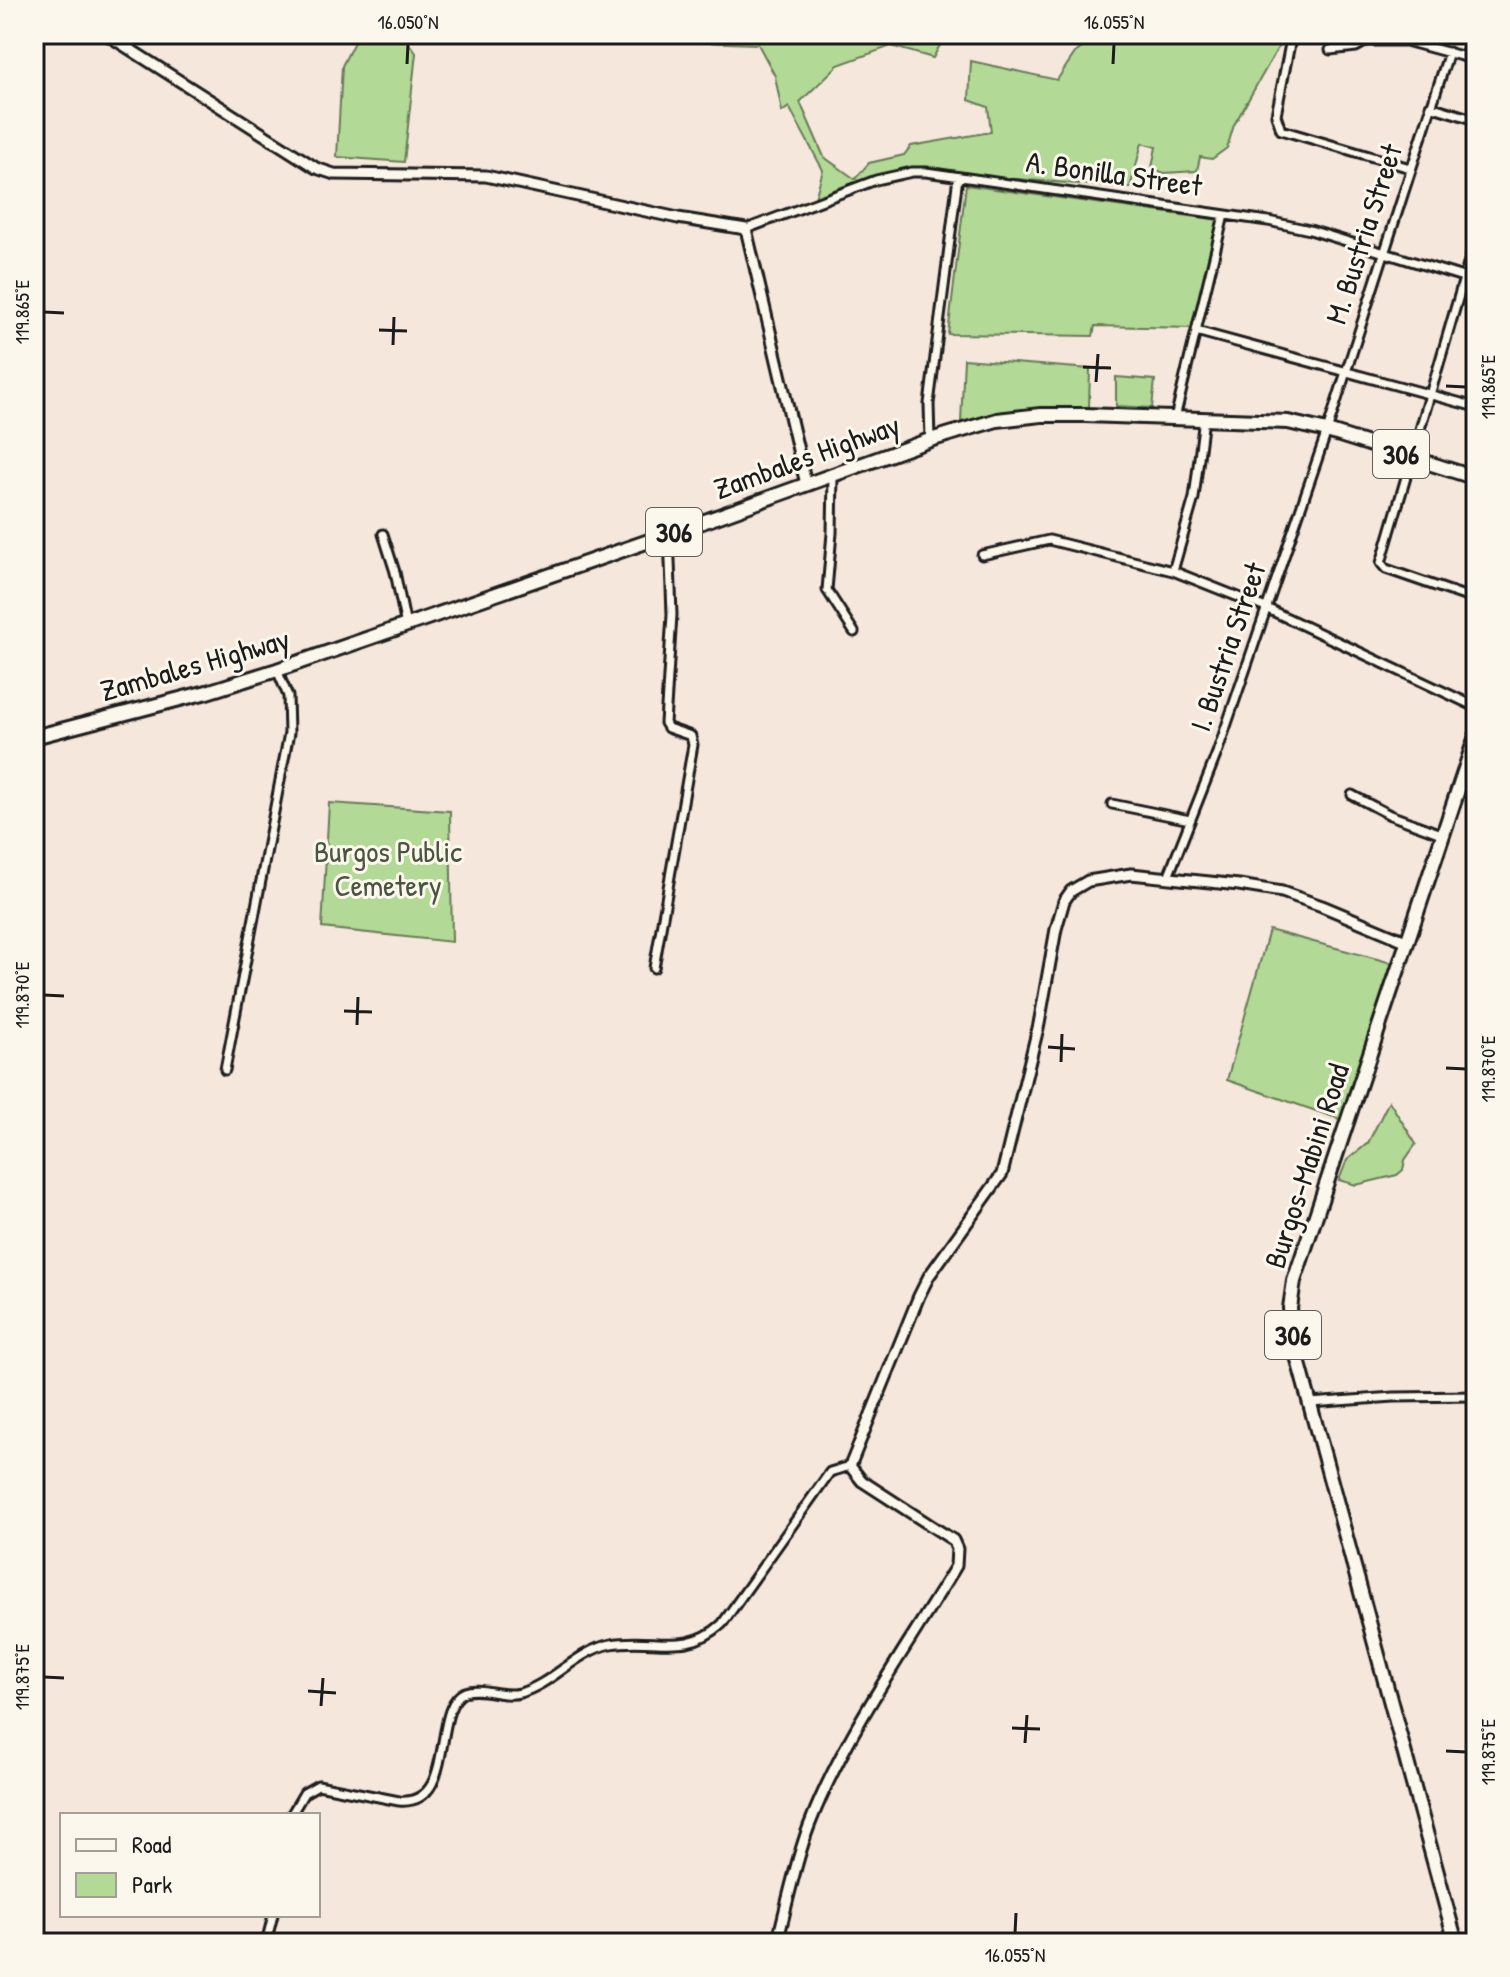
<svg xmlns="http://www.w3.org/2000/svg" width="1510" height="1977" viewBox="0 0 1510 1977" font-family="'Patrick Hand',sans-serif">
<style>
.green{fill:#b2d995;stroke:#677a58;stroke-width:2}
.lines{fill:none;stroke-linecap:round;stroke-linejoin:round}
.minor-casing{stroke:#1c1c1c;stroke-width:13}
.tertiary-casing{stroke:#1c1c1c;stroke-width:15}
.primary-casing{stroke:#1c1c1c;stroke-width:18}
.minor{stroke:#fbf7ec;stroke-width:7}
.tertiary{stroke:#fbf7ec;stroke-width:9}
.primary{stroke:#fbf7ec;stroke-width:12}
.ticks{fill:none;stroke:#1c1c1c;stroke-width:3}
.labels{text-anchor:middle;stroke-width:6;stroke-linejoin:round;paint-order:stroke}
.shield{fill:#fbf7ec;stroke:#5f5e5a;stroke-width:2}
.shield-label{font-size:28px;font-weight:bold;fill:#1c1c1c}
.street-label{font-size:30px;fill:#1c1c1c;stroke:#fbf7ec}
.park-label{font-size:30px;fill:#495540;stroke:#fbf7ec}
.neatline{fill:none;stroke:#1c1c1c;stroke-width:3}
.ticks-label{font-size:20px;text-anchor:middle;fill:#1c1c1c}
</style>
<rect width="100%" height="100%" fill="#f6e7dc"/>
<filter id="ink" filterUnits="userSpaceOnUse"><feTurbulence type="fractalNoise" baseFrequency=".0125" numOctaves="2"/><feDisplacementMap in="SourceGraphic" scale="16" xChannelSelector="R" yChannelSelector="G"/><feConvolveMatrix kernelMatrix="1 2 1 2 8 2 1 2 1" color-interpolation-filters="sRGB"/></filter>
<g filter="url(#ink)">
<!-- green -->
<path class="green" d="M 358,34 L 402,34 L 416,53 L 404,162 L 337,157 L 342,66 Z
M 632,34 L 946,34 L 933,58 L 891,46 L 838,65 L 800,102 L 824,157 L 855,179 L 869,163 L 904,155 L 911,146 L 991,132 L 988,107 L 969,100 L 971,61 L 1057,80 L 1075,53 L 1101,34 L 1274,34 L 1284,37 L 1234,125 L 1227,148 L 1212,159 L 1200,157 L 1197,171 L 1164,173 L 1152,168 L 1156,147 L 1142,143 L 1130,188 L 900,170 L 861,183 L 858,181 L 859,184 L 814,202 L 823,170 L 789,107 L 782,112 L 775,76 L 758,44 L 635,40 Z
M 966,185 L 1219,220 L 1194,328 L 1095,326 L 1093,336 L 948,334 Z
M 964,359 L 1090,369 L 1089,407 C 1045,408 1003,410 961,422 Z
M 1116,377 L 1155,380 L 1152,408 L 1116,406 Z
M 329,803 L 450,811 L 452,942 L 322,928 Z
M 1269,930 L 1392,963 L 1342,1120 L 1227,1080 Z
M 1389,1101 L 1416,1144 L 1405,1160 L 1403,1170 L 1397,1175 L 1356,1185 L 1339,1180 L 1347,1160 L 1368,1143 Z"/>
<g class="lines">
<!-- minor casing -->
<g class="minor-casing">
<path id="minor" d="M 1290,44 L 1276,115 L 1281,130 L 1410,168
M 1330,50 L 1356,47 L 1367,41 L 1406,41 L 1476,60
M 1430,106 L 1476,120
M 746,229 L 876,180 L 912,172 L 926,172 L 1268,221 L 1310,230 L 1476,281
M 1476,237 L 1381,563 L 1386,569 L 1476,600
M 1196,331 L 1476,407
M 1175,418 L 1224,215
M 930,440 L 929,404 L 958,177
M 833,475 L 832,533 L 827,590 L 854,632
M 383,534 L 395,572 L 406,626
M 982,555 L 1049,540 L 1173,571 L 1266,608 L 1476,707
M 1173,571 L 1194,498 L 1204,418
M 1352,795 L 1390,815 L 1444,835
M 1112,804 L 1190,820
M 1168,877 L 1217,753 L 1327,431 L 1449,52
M 654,968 L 693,745 L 691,736 L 668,728 L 665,723 L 672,615 L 669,534
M 225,1070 L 289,733 L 288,696 L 277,670
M 1310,1403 L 1394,1397 L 1476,1396
M 291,1815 L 304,1793 L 318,1785 L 399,1801 C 458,1806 430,1707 465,1692 C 481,1686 503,1698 520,1693 C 554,1683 576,1651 611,1644 C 653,1636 686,1657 722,1624 L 830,1472 L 850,1466
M 266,1943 L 273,1915"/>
</g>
<!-- tertiary casing -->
<g class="tertiary-casing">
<path id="tertiary" d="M 106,34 L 299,157 L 316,168 L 334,174 L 486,176 L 678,218 L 746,229 L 806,484
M 777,1943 C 787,1904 795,1863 809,1826 C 844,1735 906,1649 956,1566 L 957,1549 L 953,1540 L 862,1481 L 850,1466 L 919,1296 L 929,1276 L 1002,1174 L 1039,1024 L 1056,929 L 1064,901 L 1071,891 L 1088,881 L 1131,874 L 1239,885 L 1282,892 L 1322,906 L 1408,942"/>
</g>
<!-- primary casing -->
<g class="primary-casing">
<path id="primary" d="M 34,737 L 207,692 L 277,670 L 669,534 L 930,440 L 997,420 L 1041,415 L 1085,415 L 1288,422 L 1327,431 L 1476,478
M 1456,1943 L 1294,1345 L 1290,1308 L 1294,1281 L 1476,736"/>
</g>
<!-- minor -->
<use href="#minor" class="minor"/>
<!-- tertiary -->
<use href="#tertiary" class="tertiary"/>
<!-- primary -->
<use href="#primary" class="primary"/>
</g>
</g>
<!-- ticks -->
<path class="ticks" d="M 407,64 L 408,44M 1113,64 L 1114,44M 44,312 L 64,313M 379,330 L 407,331M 393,345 L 394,317M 1083,367 L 1111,368M 1096,382 L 1098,354M 1446,386 L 1466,387M 44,995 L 64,996M 344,1011 L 372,1012M 357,1025 L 358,997M 1048,1047 L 1075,1049M 1061,1062 L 1062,1034M 1446,1068 L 1466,1069M 44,1677 L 64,1678M 308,1691 L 336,1693M 321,1706 L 323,1678M 1012,1728 L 1040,1729M 1025,1743 L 1027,1715M 1446,1751 L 1466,1752M 1015,1933 L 1016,1913"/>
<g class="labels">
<!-- shield labels -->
<g class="shield">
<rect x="1373" y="430" width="56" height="48" rx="6"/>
<rect x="646" y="508" width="56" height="48" rx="6"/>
<rect x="1265" y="1311" width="56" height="48" rx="6"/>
</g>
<g class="shield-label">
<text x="1401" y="464">306</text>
<text x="674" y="542">306</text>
<text x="1293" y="1345">306</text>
</g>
<!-- street labels -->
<g class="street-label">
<text transform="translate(1114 174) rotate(8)" y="10">A. Bonilla Street</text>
<text transform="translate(1364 234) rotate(-72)" y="10">M. Bustria Street</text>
<text transform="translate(807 457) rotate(-20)" y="10">Zambales Highway</text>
<text transform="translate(1228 647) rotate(-71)" y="10">I. Bustria Street</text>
<text transform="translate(195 665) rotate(-16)" y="10">Zambales Highway</text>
<text transform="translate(1307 1166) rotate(-72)" y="10">Burgos-Mabini Road</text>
</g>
<!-- park labels -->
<g class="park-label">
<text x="388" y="862">Burgos Public<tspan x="388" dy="34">Cemetery</tspan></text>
</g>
</g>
<!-- margin -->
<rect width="1510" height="1977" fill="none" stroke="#fbf7ec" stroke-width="88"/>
<!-- legend -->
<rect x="60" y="1813" width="260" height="104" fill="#fbf7ec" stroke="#a29f99" stroke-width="2"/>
<rect x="76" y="1839" width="40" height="12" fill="#fbf7ec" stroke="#a29f99" stroke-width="2"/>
<text x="132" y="1853" font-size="24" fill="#1c1c1c">Road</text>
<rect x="76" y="1873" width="40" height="24" fill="#b2d995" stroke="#a29f99" stroke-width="2"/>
<text x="132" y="1893" font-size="24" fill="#1c1c1c">Park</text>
<rect x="44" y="44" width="1422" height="1889" class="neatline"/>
<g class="ticks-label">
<text x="408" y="29">16.050°N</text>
<text x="1114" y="29">16.055°N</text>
<text transform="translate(22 312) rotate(-90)" y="7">119.865°E</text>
<text transform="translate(1488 387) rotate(-90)" y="7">119.865°E</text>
<text transform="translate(22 995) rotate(-90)" y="7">119.870°E</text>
<text transform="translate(1488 1069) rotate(-90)" y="7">119.870°E</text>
<text transform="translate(22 1677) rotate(-90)" y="7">119.875°E</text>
<text transform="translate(1488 1752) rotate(-90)" y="7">119.875°E</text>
<text x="1015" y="1962">16.055°N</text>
</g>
</svg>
